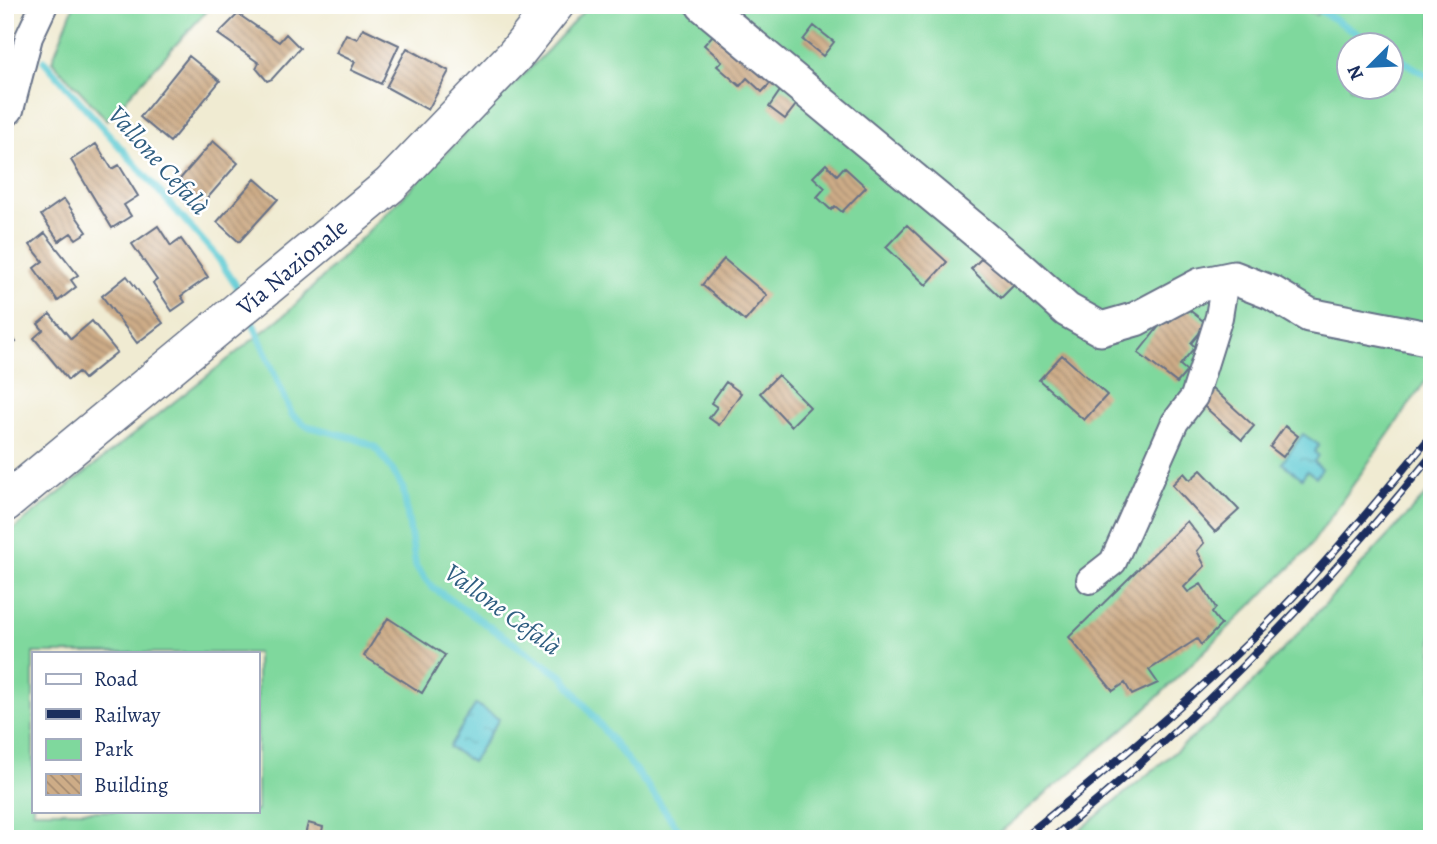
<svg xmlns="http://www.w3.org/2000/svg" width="1437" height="844" viewBox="0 0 1437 844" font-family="Alegreya,serif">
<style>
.green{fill:#7fd89d;stroke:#4d847e;stroke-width:2;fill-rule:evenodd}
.water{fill:url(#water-ripples);stroke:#3c7c98;stroke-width:2}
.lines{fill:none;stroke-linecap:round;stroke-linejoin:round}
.stream{stroke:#5dcad3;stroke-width:7}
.building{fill:url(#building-back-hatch)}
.minor-casing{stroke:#667187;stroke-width:30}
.tertiary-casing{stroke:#667187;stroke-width:37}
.secondary-casing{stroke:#667187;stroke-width:40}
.minor{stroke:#fff;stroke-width:26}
.tertiary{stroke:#fff;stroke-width:33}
.secondary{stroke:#fff;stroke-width:37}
.rail-casing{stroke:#1b2f5e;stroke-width:8}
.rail{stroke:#fff;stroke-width:5;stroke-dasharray:16;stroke-linecap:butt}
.labels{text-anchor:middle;stroke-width:5;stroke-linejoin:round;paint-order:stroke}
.street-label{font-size:24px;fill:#1b2f5e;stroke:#fff}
.water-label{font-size:26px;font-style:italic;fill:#2f5e81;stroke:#fff}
</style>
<defs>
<pattern id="water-ripples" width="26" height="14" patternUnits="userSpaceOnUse" patternTransform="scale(1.75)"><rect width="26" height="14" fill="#5dcad3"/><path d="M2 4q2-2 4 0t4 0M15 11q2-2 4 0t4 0" fill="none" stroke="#4ca4ae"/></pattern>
<pattern id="building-back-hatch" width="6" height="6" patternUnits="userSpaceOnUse" patternTransform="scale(1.75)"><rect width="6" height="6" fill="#cdac87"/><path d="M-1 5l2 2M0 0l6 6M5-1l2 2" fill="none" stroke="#a68c72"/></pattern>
</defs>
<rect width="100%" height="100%" fill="#fff"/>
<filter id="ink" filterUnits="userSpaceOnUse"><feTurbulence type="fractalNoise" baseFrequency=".0143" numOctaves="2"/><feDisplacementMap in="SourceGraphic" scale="14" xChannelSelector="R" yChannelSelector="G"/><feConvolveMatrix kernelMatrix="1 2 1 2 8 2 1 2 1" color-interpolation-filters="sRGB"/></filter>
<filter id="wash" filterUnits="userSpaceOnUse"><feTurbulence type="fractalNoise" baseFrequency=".00686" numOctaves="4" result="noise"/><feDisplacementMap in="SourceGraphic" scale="28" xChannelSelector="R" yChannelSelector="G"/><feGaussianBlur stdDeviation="1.57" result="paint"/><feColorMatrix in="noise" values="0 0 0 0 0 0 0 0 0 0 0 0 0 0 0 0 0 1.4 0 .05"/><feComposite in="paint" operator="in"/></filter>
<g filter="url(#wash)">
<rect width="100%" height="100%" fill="#f0ebd2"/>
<!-- green -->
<path class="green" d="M 74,5 L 212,5 L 107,120 L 52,61 Z
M 589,5 L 1299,5 L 1316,15 L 1328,5 L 1432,5 L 1432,372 L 1306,552 L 1136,718 L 992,839 L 5,839 L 5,536 L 289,311 L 549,49 ZM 1350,46 L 1392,46 L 1392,88 L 1350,88 ZM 33,653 L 257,653 L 257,811 L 33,811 Z
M 1432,488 L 1432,839 L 1069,839 L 1232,705 Z"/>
<!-- water -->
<path class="water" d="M 1303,434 L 1319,445 L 1314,452 L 1318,455 L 1314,462 L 1322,469 L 1316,477 L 1307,471 L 1302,478 L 1282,463 Z
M 476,704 L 499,719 L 472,762 L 449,747 Z"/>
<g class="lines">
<!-- stream -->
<path class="stream" d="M 1311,5 L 1378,46
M 5,28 L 6,28
M 1392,54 L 1432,79
M 44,61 L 218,258 L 239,290
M 252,321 L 292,415 L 307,426 L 354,438 L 375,447 L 392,469 L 403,488 L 416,567 L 432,587 L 563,677 L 649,788 L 685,839"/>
</g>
<g id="blocks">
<!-- building -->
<path class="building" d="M 238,14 L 279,42 L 286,34 L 300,48 L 272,79 L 267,81 L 256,68 L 259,63 L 218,34 Z
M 721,26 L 777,76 L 762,92 L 747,78 L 740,86 L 717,66 L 722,61 L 704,45 Z
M 814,26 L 834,42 L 823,56 L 803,40 Z
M 363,28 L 399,45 L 381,84 L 351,70 L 355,62 L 336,53 L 346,34 L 357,39 Z
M 407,48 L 449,71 L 428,110 L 386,87 Z
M 189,56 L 220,81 L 170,142 L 140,117 Z
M 782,88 L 799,101 L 785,119 L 769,107 Z
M 213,141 L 238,163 L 198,209 L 173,187 Z
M 96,144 L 112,169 L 119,165 L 138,196 L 124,205 L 131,216 L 112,228 L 71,160 Z
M 826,164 L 837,175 L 844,167 L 866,187 L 842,212 L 835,206 L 831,210 L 817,197 L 825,188 L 813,177 Z
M 255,179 L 278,199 L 239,242 L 217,222 Z
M 64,199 L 87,232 L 76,239 L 71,233 L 59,241 L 41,215 Z
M 907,225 L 947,262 L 926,285 L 886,247 Z
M 158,226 L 171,246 L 181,239 L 208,277 L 181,296 L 185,302 L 172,311 L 153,283 L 157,280 L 132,244 Z
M 45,233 L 78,275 L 71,280 L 76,287 L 58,301 L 34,268 L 43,261 L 30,245 Z
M 989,251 L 1019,280 L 1001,298 L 971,269 Z
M 724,259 L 767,295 L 745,321 L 702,285 Z
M 127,276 L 163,323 L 137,343 L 102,296 Z
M 1183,305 L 1207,324 L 1191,343 L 1195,347 L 1180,365 L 1187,371 L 1177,383 L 1138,353 L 1164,320 L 1169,323 Z
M 50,314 L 71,339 L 92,321 L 117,352 L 84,379 L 78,372 L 68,380 L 34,338 L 43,330 L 38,324 Z
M 5,328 L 16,342 L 5,351 Z
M 1062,355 L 1107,395 L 1084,420 L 1039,380 Z
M 778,375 L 810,407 L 791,426 L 760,393 Z
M 726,382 L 741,393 L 719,425 L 709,418 L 717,407 L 711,403 Z
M 1211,387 L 1254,426 L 1242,440 L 1198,401 Z
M 1285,426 L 1298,436 L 1283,457 L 1270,447 Z
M 1201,470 L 1239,510 L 1215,532 L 1172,485 L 1184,473 L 1190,480 Z
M 1187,521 L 1204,543 L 1197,551 L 1205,566 L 1184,587 L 1188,592 L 1201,584 L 1216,608 L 1212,613 L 1221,625 L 1201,645 L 1197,639 L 1149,670 L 1158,683 L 1132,695 L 1125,683 L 1113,691 L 1069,637 Z
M 388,618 L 445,655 L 422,693 L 364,656 Z
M 308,823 L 323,827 L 320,839 L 304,839 Z"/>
</g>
</g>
<g filter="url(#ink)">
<use href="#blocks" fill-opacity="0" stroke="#667187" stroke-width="2"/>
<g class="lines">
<!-- minor casing -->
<g class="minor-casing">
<path id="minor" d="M 5,115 L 10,110 L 29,37 L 44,5
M 1090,580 L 1113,562 L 1175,422 L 1194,397 L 1219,317 L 1225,280"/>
</g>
<!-- tertiary casing -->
<g class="tertiary-casing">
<path id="tertiary" d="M 703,5 L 1017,265 L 1067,310 L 1101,329 L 1136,319 L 1200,285 L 1234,278 L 1272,293 L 1309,315 L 1432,339"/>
</g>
<!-- secondary casing -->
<g class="secondary-casing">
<path id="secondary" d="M 5,503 L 390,185 L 515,55 L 555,5"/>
</g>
<!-- minor -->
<use href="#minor" class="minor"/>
<!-- tertiary -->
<use href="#tertiary" class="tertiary"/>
<!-- secondary -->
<use href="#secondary" class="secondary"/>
<!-- rail casing -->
<g class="rail-casing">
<path id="rail" d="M 1022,839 C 1101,775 1179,710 1252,639 C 1317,576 1374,504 1432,435
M 1051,839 C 1192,725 1318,596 1432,455"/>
</g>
<!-- rail -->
<use href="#rail" class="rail"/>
</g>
</g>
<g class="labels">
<!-- street labels -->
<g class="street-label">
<text transform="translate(292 267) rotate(-40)" y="8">Via Nazionale</text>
</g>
<!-- water labels -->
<g class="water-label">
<text transform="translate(159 160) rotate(48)" y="9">Vallone Cefalà</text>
<text transform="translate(503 609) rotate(36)" y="9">Vallone Cefalà</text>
</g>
</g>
<!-- margin -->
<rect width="1437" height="844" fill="none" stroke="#fff" stroke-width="28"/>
<!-- legend -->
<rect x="32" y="652" width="228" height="161" fill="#ffffff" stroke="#a4acbf" stroke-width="2"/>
<rect x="46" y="674" width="35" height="10" fill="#ffffff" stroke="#a4acbf" stroke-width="2"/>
<text x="94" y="686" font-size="21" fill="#1b2f5e">Road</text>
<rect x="46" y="709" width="35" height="10" fill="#1b2f5e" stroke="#a4acbf" stroke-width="2"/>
<text x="94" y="722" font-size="21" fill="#1b2f5e">Railway</text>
<rect x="46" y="739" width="35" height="21" fill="#7fd89d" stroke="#a4acbf" stroke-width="2"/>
<text x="94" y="756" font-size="21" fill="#1b2f5e">Park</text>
<rect x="46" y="774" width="35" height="21" fill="url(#building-back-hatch)" stroke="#a4acbf" stroke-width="2"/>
<text x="94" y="792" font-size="21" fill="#1b2f5e">Building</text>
<!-- north arrow -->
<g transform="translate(1370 66) rotate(246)"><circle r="33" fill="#ffffff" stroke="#a4acbf" stroke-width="2"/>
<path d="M0-5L12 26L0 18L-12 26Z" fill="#1f6fb2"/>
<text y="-10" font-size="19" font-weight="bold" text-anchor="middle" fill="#1b2f5e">N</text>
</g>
</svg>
